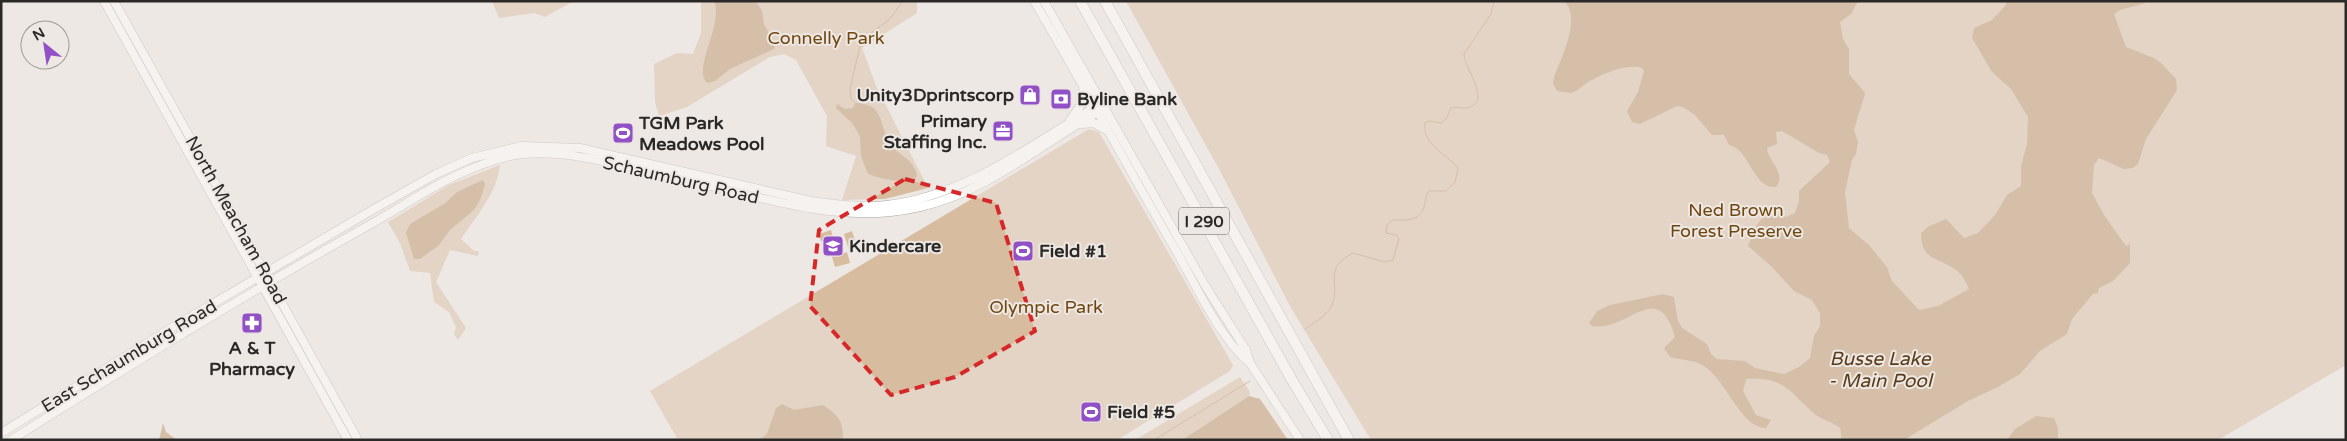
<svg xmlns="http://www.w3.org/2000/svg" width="2347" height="441" viewBox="0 0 2347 441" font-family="'Varela Round',sans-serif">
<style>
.green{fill:#d8bca0}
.water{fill:#b98f61}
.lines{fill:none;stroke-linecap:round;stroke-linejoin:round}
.stream{stroke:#b98f61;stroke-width:1}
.secondary-casing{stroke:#a9a5a1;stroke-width:9}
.highway-casing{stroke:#a9a5a1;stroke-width:11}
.secondary{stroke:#fff;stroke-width:8}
.highway{stroke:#fff;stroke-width:10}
.marked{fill:none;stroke:#d62828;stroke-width:4;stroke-dasharray:10 6;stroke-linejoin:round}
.labels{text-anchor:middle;stroke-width:4;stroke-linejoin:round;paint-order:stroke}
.shield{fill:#ede8e4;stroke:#656260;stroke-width:1}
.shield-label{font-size:16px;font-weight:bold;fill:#2b2927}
.park-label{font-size:18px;fill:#70460e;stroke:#ede8e4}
.poi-label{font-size:18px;font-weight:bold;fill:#2b2927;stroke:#ede8e4;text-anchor:start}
.street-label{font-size:18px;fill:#2b2927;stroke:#ede8e4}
.water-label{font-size:19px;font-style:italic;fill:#583a16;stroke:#ede8e4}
</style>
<rect width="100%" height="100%" fill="#ede8e4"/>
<!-- green -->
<path class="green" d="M 492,1 L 574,1 L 545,17 L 534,13 L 499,18 Z
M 701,1 L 917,1 L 917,13 L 862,48 L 877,88 L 928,188 L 885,199 L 842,200 L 856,156 L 826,146 L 827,116 L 796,60 L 784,54 L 770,57 L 687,107 L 659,116 L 655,102 L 654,64 L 677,53 L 693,54 L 701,33 Z
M 1126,1 L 2346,1 L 2346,365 L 2218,440 L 1371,440 L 1291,308 L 1219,169 Z
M 1089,129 L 1099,132 L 1233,365 L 1230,371 L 1117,440 L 678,440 L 650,391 Z
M 500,165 C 497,193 476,217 461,239 L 474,251 L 479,251 L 478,256 L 450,250 L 436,282 L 466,328 L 458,340 L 454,334 L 456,327 L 449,312 L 434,302 L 430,273 L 410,271 L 400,243 L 388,222 L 449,185 Z
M 831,230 L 833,237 L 821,241 L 819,234 Z
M 852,231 L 857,247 L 849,250 L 844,234 Z
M 847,252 L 850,263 L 835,267 L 832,257 Z
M 1240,377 L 1250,392 L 1249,396 L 1182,440 L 1135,440 Z"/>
<!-- water -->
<path class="water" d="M 714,1 L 755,1 L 762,10 L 764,24 L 775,45 L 774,49 L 730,69 L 715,81 L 707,83 C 692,68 724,25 714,1 Z
M 1564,1 L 1858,1 L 1851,14 L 1840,22 L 1843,39 L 1849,49 L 1849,74 L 1865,93 L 1854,130 L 1858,142 L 1856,154 L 1852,160 L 1845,192 L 1849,228 L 1869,245 L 1887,267 L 1892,281 L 1919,310 L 1938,306 L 1969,289 C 1966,282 1962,274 1956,270 C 1938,257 1921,261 1921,233 L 1929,226 L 1946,219 L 1964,238 L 1978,233 L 1995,215 L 2007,195 L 2021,186 L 2021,166 L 2027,144 L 2028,117 L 2011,89 L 1992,72 L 1972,38 L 1974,28 L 1992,20 L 2006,5 L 2006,1 L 2148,1 C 2138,8 2123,6 2114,14 L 2126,47 L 2154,58 L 2161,63 L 2176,79 L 2177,90 L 2146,139 L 2138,164 L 2133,168 L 2124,169 L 2099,158 L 2094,165 L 2092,193 L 2104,215 L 2126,246 L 2130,244 L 2130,263 L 2113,281 L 2099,288 L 2098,293 L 2093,294 L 2072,319 L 2067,334 L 2040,351 L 2020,374 L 1998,387 L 1968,401 L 1904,440 L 1842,440 L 1840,428 C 1833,422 1824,421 1816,415 C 1788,392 1787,377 1746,379 L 1743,391 L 1756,415 L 1771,420 L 1766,428 C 1742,429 1725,379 1704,366 C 1695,360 1680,360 1670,357 L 1664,348 L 1675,337 C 1658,277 1628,332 1592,326 L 1589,323 L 1597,311 L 1610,305 L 1663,294 L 1674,297 L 1678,321 L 1682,328 L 1707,344 L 1711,354 L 1717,359 L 1745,361 L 1755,368 L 1784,374 L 1799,367 L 1810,358 L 1814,336 L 1820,326 L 1820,313 L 1812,300 L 1794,291 L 1771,266 L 1748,246 C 1756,226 1760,208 1786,217 L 1795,213 L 1799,201 L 1799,191 L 1830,162 L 1827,155 L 1819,153 L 1782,131 L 1776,132 L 1777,144 L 1767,148 C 1768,162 1787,173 1776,187 C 1753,189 1749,148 1729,145 L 1724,135 L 1712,135 L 1695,115 L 1683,107 L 1677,106 L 1640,124 L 1632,122 L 1627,111 L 1638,92 L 1644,71 L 1642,68 C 1626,63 1603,74 1588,82 C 1582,86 1578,91 1571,93 L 1557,91 L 1553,83 L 1554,77 C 1561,58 1582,18 1564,1 Z
M 855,103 C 887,103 878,129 892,146 C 903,159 910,156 917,174 L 915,180 C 901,184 882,179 868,174 L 861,156 L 860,136 L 852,123 L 836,108 L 837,104 L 845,109 L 853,108 Z
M 483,180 L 485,184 L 481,198 L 474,210 L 450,230 L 439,245 L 420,259 L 414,259 L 406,233 L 410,224 L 444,204 L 457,192 Z
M 1249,396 L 1260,399 L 1288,440 L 1182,440 Z
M 782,404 L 794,410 L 823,405 C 839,416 843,420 843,440 L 759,440 L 767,434 L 776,408 Z
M 2036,416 L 2054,418 L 2058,428 L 2058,440 L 2007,440 L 2015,429 Z
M 163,423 L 166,432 L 177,440 L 159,440 Z"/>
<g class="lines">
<!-- stream -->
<path class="stream" d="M 855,103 L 851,99 L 850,89 L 860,46 L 872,32 L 889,20 L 903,1
M 1305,329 C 1314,323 1327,316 1332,305 C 1341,283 1322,269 1353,253 L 1385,262 L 1393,260 L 1399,238 L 1396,235 L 1386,233 L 1387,225 L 1392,220 C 1405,220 1419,222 1424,207 C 1426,201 1425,196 1429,191 L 1446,191 L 1455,182 L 1458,168 C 1447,154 1422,145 1425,123 L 1430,121 L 1441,123 L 1446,119 L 1451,108 C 1458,106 1464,110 1470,107 C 1491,100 1464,68 1464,54 L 1491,14 L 1494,1
M 1154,440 L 1250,381"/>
<!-- secondary casing -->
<g class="secondary-casing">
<path id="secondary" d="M 104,1 L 348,440
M 114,1 L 358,440
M 1034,1 C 1084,85 1130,172 1179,256 C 1197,288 1222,341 1250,363
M 1044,1 L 1206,287 L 1246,350 L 1250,363 L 1300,440
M 1070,120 L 1083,102 L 1083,91
M 1082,124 L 1094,123 L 1106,130
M 1,433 L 173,327 L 374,209 L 436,174 L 472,158 L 521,146 L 580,148 L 811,201 C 836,204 861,208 887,205 C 967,196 1035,142 1102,103
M 11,440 C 127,367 244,295 364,228 C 413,201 459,166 515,155 C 551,149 594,159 629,167 C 660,175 692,181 723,189 C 788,205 852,223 920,207 C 988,192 1045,141 1105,108"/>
</g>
<!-- highway casing -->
<g class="highway-casing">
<path id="highway" d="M 1080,1 L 1292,380 L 1328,440
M 1105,1 L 1349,440"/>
</g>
<!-- secondary -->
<use href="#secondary" class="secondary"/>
<!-- highway -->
<use href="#highway" class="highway"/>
</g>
<!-- marked area -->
<path d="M0 0H2347V441H0ZM 905,179 L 996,203 L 1035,331 L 955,377 L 891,395 L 810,306 L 819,230 Z" fill="#ede8e4" fill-opacity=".55" fill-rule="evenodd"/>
<path class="marked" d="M 905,179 L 996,203 L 1035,331 L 955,377 L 891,395 L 810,306 L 819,230 Z"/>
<!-- icons -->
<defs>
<g id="shop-square" transform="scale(1.125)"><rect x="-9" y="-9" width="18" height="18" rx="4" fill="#9150c5" stroke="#ede8e4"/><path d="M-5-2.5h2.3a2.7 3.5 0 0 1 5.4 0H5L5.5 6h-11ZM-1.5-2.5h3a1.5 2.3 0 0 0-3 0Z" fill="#fff"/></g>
<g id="bank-square" transform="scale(1.125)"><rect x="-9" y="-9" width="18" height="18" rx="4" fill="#9150c5" stroke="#ede8e4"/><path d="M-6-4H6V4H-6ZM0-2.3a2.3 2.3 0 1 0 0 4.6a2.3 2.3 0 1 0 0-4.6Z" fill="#fff"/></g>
<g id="office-square" transform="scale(1.125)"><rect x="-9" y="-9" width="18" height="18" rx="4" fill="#9150c5" stroke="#ede8e4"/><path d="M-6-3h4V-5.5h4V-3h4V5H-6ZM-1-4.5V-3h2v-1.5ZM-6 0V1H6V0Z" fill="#fff"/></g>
<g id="stadium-square" transform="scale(1.125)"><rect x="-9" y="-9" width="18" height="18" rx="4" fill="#9150c5" stroke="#ede8e4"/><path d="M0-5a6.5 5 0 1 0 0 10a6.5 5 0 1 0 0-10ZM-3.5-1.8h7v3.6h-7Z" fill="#fff"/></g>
<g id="school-square" transform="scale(1.125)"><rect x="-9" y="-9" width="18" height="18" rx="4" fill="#9150c5" stroke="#ede8e4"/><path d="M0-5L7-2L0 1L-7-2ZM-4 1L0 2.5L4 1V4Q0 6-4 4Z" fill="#fff"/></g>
<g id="pharmacy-square" transform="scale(1.125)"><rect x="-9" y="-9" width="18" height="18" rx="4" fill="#9150c5" stroke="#ede8e4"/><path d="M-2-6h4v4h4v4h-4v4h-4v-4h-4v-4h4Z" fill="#fff"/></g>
</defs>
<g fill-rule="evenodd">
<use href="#shop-square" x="1030" y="95"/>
<use href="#bank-square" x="1061" y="99"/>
<use href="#office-square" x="1003" y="131"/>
<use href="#stadium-square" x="623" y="133"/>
<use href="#school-square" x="833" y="246"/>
<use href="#stadium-square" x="1023" y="251"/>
<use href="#pharmacy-square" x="252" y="323"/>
<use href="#stadium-square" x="1091" y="412"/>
</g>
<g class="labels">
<!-- shield labels -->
<rect class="shield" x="1179" y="207.5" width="50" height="27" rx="4"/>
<g class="shield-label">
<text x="1204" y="227">I 290</text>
</g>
<!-- park labels -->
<g class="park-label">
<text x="826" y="44">Connelly Park</text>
<text x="1736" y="216">Ned Brown<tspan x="1736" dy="21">Forest Preserve</tspan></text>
<text x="1046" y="313">Olympic Park</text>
</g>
<!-- poi labels -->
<g class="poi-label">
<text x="1014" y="101" text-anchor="end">Unity3Dprintscorp</text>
<text x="1077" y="105">Byline Bank</text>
<text x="987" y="127" text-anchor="end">Primary<tspan x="987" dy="21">Staffing Inc.</tspan></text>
<text x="639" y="129">TGM Park<tspan x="639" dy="21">Meadows Pool</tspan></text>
<text x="849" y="252">Kindercare</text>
<text x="1039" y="257">Field #1</text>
<text x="252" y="354" text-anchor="middle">A &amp; T<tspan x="252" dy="21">Pharmacy</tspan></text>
<text x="1107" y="418">Field #5</text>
</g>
<!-- street labels -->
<g class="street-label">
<text transform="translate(681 180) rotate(13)" y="6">Schaumburg Road</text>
<text transform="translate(236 220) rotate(61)" y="6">North Meacham Road</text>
<text transform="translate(129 356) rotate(-31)" y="6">East Schaumburg Road</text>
</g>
<!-- water labels -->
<g class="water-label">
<text x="1880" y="365">Busse Lake<tspan x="1880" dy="22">- Main Pool</tspan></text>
</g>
</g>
<!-- border -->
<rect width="2347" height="441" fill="none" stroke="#2b2927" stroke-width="5"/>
<!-- north arrow -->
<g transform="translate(45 45) rotate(330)"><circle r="24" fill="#ede8e4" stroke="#9f9c98"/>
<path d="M0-4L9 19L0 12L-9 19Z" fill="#9150c5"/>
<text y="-8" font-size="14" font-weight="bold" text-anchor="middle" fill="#2b2927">N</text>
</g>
</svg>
